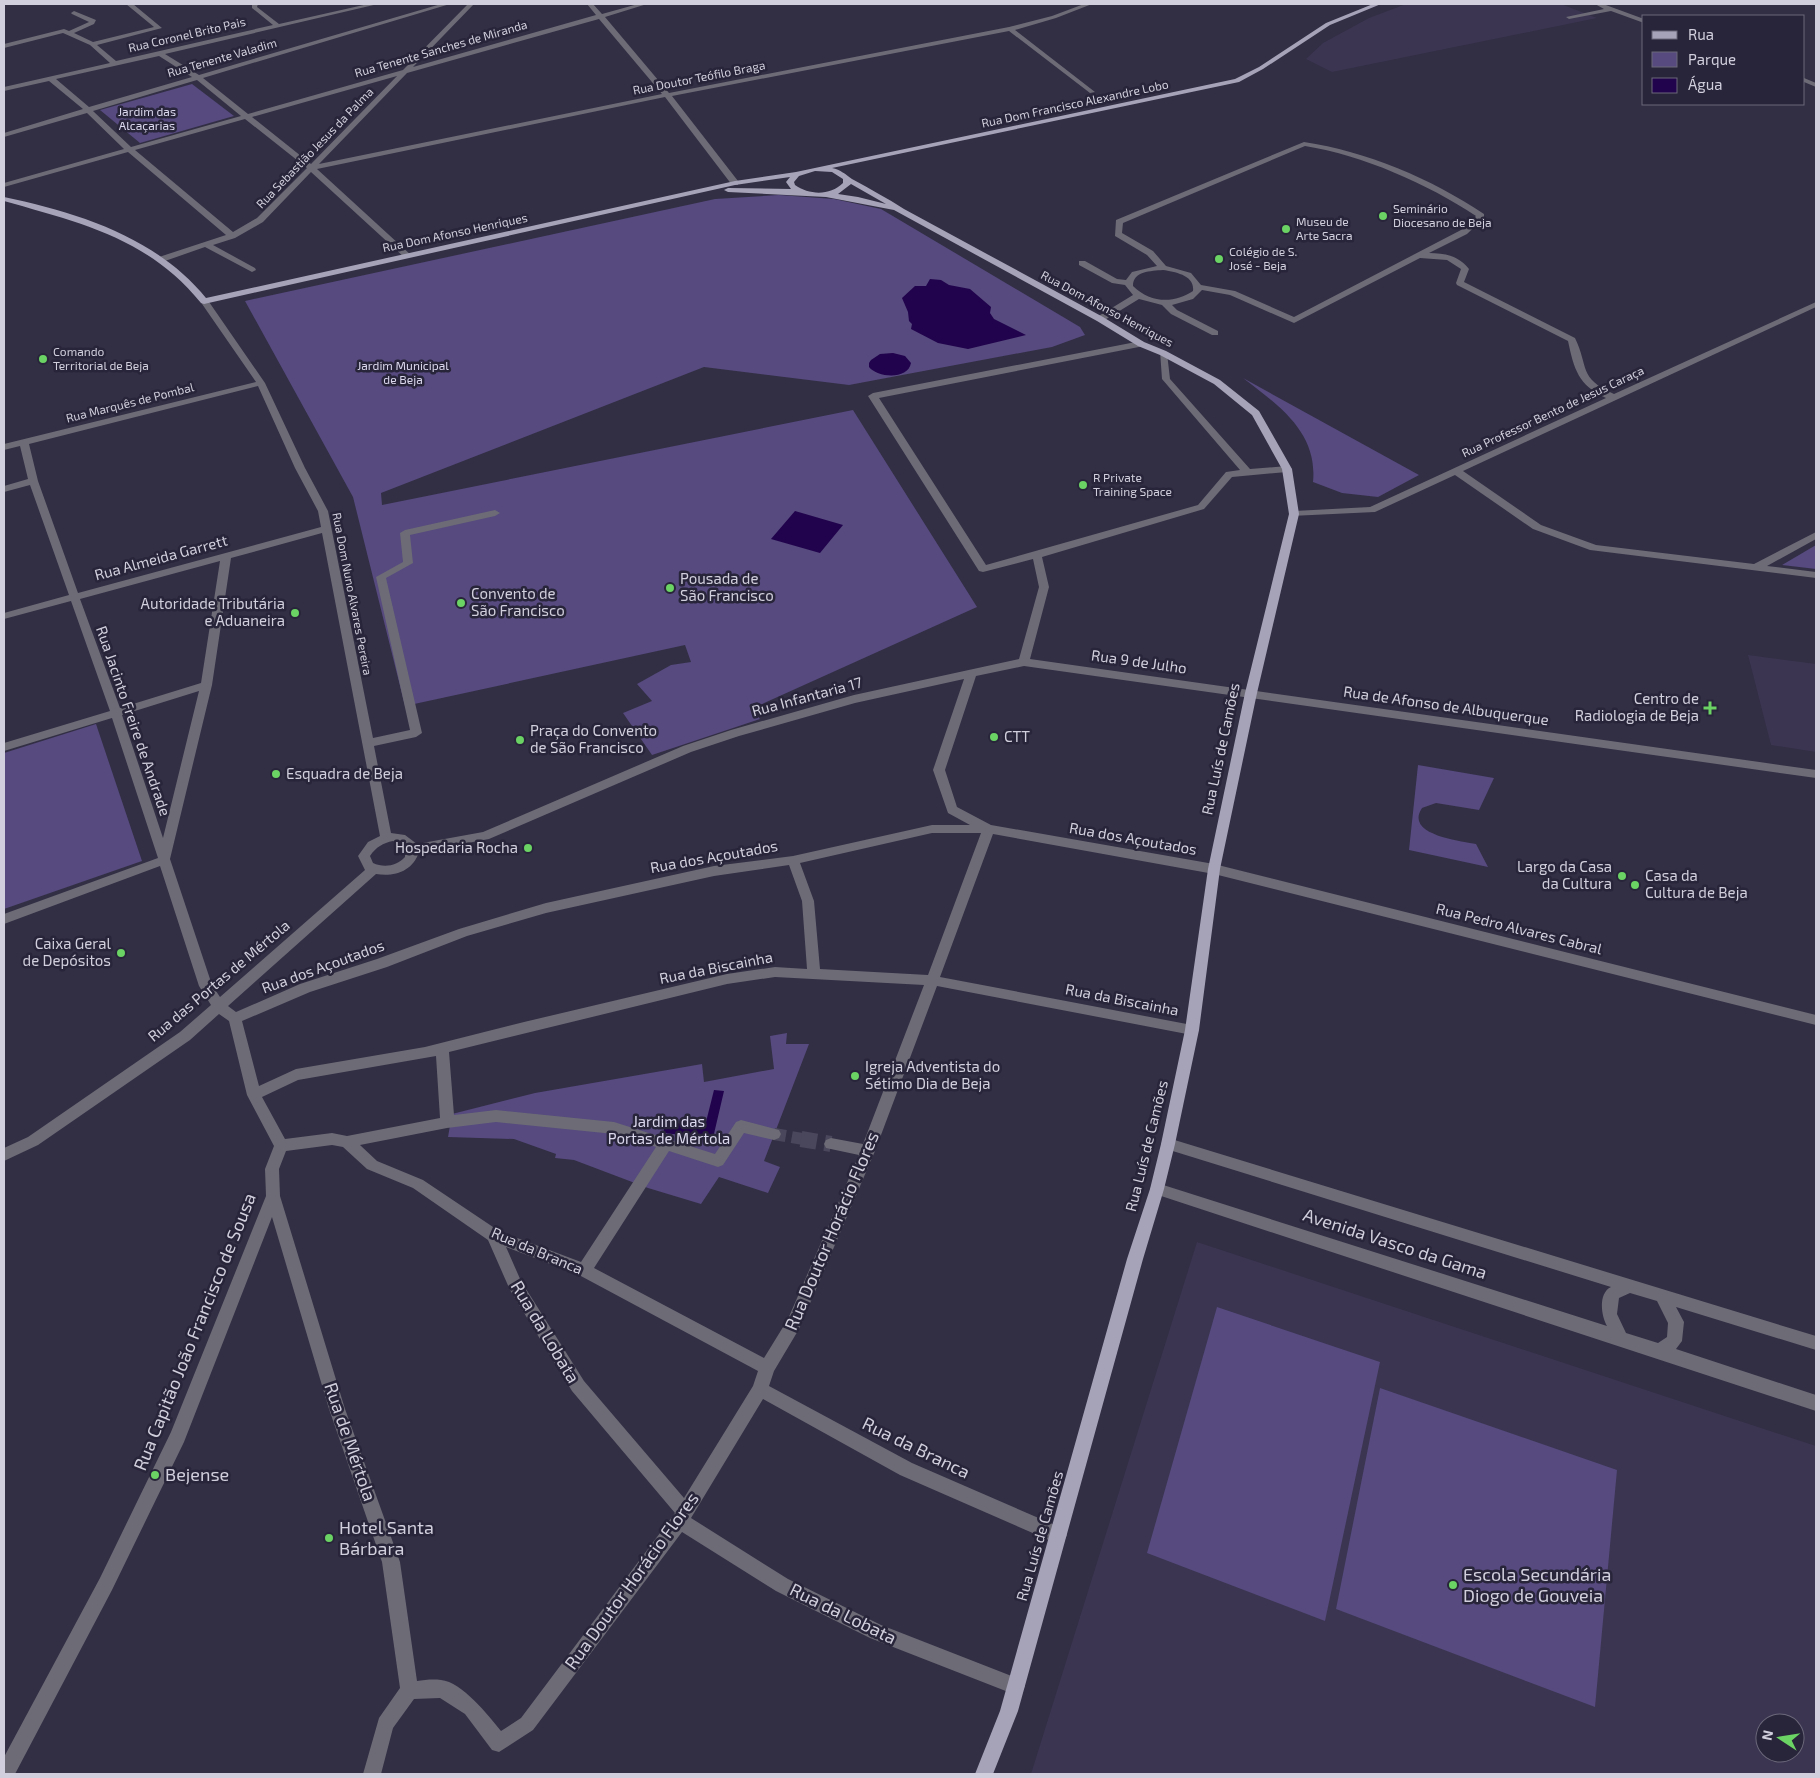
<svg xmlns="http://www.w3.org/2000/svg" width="1820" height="1778" viewBox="0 0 1820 1778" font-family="'Exo 2',sans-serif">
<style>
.built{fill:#3b3551;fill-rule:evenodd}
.green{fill:#564a7e}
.water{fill:#21024c}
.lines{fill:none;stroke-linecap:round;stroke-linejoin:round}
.minor-tunnel-far1{stroke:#4a465b;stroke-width:12;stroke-dasharray:12 6;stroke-linecap:butt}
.minor-tunnel{stroke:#4a465b;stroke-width:16;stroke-dasharray:16 8;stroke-linecap:butt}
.minor{fill:#6c6b76;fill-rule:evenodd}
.major{fill:#a6a3b9;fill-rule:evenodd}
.poi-dot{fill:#6ad364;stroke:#282439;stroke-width:2}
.labels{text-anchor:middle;stroke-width:5;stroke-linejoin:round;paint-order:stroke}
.far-street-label{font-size:12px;fill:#d1cfdd;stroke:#282439}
.far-park-label{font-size:12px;fill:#dbd8ee;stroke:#282439}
.far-poi-label{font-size:12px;fill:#d1cfdd;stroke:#282439;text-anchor:start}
.street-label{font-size:15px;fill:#d1cfdd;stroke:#282439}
.poi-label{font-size:15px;fill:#d1cfdd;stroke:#282439;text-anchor:start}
.park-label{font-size:15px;fill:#dbd8ee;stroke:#282439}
.near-street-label{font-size:18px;fill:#d1cfdd;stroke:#282439}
.near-poi-label{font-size:18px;fill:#d1cfdd;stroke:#282439;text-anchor:start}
</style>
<rect width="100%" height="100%" fill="#322e44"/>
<!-- built -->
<path class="built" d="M 1406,4 L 1561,4 L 1597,18 L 1332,72 L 1306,59 L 1323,43 L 1369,18 Z
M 1748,655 L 1816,664 L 1816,752 L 1771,745 Z
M 1197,1242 L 1816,1446 L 1816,1774 L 1031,1774 ZM 1765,1723 L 1795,1723 L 1795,1753 L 1765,1753 Z"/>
<!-- green -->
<path class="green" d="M 192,84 L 234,116 L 140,143 L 100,110 Z
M 779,195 L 834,199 L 881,209 L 1080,327 L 1085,335 L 1052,347 L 849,385 L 704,367 L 381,493 L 382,505 L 853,410 L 977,607 L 751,709 L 760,719 L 652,755 L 623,713 L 652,701 L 637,684 L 671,665 L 691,662 L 685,645 L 405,706 L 353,497 L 245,301 L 715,199 Z
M 1243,378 L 1419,475 L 1378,497 L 1342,493 L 1313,482 C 1318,432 1278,405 1243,378 Z
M 1816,545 L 1816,569 L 1782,565 Z
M 96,724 L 142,861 L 4,909 L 4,753 Z
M 1418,765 L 1494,778 L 1479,810 L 1436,803 L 1422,808 C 1404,835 1461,841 1476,844 L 1488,867 L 1409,850 Z
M 787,1033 L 786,1044 L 809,1044 L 764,1161 L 780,1167 L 768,1193 L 719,1177 L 701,1204 L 648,1188 L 574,1160 L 555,1158 L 556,1154 L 514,1139 L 448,1137 L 452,1114 L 535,1093 L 702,1064 L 704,1082 L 774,1069 L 770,1036 Z
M 1217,1307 L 1380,1362 L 1325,1621 L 1147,1553 Z
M 1380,1388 L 1617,1470 L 1595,1707 L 1336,1609 Z"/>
<!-- water -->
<path class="water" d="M 930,279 L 941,280 L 949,285 L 970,289 L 991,307 L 990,313 L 994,319 L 1026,335 L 968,349 L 938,343 L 911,329 L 912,324 L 909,321 L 908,312 L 902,298 L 915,286 L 926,286 Z
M 893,353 L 905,356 L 911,363 C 908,380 878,378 869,367 L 869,363 L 871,360 L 880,354 Z
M 795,511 L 843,525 L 820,553 L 771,539 Z
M 714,1090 L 724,1091 L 713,1138 L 663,1133 L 666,1122 L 705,1126 Z"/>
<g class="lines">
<!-- minor-tunnel-far1 -->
<path class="minor-tunnel-far1" d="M 774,1134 L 809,1140"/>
<!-- minor-tunnel -->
<path class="minor-tunnel" d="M 801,1139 L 831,1144"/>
<!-- minor -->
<path class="minor" d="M 126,4 L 133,4 L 162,28 L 97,45 L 116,61 L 273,25 L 252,8 L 252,4 L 258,4 L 257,7 L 279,24 L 368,4 L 378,4 L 165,54 L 199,75 L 441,4 L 450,4 L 203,78 L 248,114 L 403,70 L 468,4 L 474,4 L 413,67 L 596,15 L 587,4 L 593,4 L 602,14 L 638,4 L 647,4 L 605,17 L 669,93 L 1009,27 L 1052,16 L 1084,4 L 1092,4 L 1056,18 L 1015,30 L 1095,92 L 1090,93 L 1009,31 L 672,96 L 738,181 L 738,185 L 732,185 L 665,97 L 317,169 L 412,256 L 405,258 L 311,172 L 263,222 L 235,238 L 213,245 L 255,268 L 256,270 L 252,272 L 205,247 L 165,261 L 159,261 L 159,257 L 226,235 L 128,152 L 4,187 L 4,183 L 124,149 L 87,113 L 4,137 L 4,133 L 83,109 L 49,81 L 4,91 L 4,87 L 110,63 L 90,45 L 63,33 L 4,48 L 4,44 L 64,29 L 69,31 L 89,22 L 72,14 L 71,13 L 74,11 L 96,20 L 94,24 L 74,33 L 93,42 L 154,27 ZM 599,19 L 662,94 L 319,164 L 407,73 ZM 159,56 L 192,77 L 89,107 L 56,79 ZM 397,76 L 311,164 L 252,117 ZM 197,80 L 241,116 L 131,147 L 93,111 ZM 245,119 L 307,168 L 257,218 L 233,232 L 135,150 Z
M 1595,4 L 1603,4 L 1644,19 L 1644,23 L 1611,11 L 1569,19 L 1566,17 L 1604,9 Z
M 1804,78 L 1816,83 L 1816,87 L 1804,82 Z
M 1304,142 C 1366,151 1432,179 1484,214 L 1484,218 L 1467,234 L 1429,253 C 1445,253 1459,256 1469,269 L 1464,282 L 1575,338 C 1589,367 1578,378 1614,394 L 1816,302 L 1816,307 L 1463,471 L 1541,525 L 1596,545 L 1754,564 L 1816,532 L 1816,539 L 1767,566 L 1816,572 L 1816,578 L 1590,550 L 1533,529 L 1455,475 L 1375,512 L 1291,516 L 1289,514 L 1294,511 L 1370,507 L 1606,398 C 1578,385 1574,369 1568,341 L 1457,285 L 1456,283 L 1461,269 L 1447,260 L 1420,258 L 1294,323 L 1230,295 L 1202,290 L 1193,299 L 1172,305 L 1177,310 L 1218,331 L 1218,335 L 1212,335 L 1171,314 L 1162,305 L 1139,299 L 1103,321 L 1097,321 L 1097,317 L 1133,295 L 1125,285 L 1112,283 L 1079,265 L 1079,261 L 1085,261 L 1117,279 L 1126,280 L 1132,272 L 1157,266 L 1147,255 L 1115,236 L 1116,220 ZM 1305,146 C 1362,155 1428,184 1476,216 L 1461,230 L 1294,317 L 1235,291 L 1201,285 L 1191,273 L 1166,266 L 1153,251 L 1122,233 L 1123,223 ZM 1163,270 C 1175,272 1195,275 1193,291 C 1174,304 1150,303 1133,286 C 1133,271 1151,271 1163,270 Z
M 204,298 L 207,299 L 265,383 L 305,468 L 328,511 L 373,738 L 410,730 L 376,577 L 403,562 L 400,533 L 405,530 L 495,510 L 500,513 L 495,516 L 410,535 L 413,563 L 386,578 L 422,733 L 416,737 L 374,746 L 391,833 L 405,835 L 417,844 L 483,832 L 683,746 L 731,730 L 854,695 L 1019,659 L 1039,587 L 1033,559 L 983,572 L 979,571 L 868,396 L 873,393 L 1141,341 L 1144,342 L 1144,346 L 879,398 L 986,565 L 1198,505 L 1226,472 L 1240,470 L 1162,379 L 1160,351 L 1167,353 L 1170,379 L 1250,469 L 1287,466 L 1292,469 L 1287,472 L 1232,477 L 1204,509 L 1042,557 L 1049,587 L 1030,659 L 1816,770 L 1816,778 L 1024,666 L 976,676 L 945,770 L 957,807 L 991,825 L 1214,864 L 1816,1015 L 1816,1025 L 1214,874 L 993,834 L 940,977 L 1192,1025 L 1197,1026 L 1199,1030 L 1197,1034 L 1192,1035 L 937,986 L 875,1151 L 799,1329 L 774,1371 L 769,1386 L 912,1463 L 1064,1529 L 1067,1535 L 1064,1541 L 1058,1544 L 900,1475 L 763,1399 L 691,1518 L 788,1579 L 881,1625 L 1022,1680 L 1025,1686 L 1022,1692 L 1016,1695 L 870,1638 L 776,1591 L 682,1532 L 533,1730 L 499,1752 L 492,1750 L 465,1714 L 440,1698 L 414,1699 L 393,1728 L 381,1774 L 363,1774 L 379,1718 L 400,1688 L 382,1562 L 329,1409 L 272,1217 L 184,1442 L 112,1590 L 15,1774 L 4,1774 L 4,1757 L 100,1578 L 171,1432 L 266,1196 L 265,1169 L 274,1146 L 247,1095 L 229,1021 L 219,1014 L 190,1040 L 38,1145 L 4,1161 L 4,1148 L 28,1137 L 180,1032 L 211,1005 L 199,986 L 160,866 L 4,924 L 4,914 L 158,858 L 112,718 L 4,751 L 4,743 L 110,711 L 71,601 L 4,619 L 4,613 L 69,595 L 30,485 L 4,492 L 4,486 L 28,479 L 20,446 L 4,450 L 4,444 L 256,382 L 200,301 ZM 258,386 L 295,468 L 318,511 L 321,527 L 78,593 L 38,481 L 29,444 ZM 322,533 L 380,836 L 368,842 L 358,856 L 365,870 L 220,997 L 212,985 L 170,859 L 212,685 L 231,558 ZM 220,561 L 201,683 L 120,708 L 80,599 ZM 964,679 L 933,770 L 948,813 L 970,825 L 932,825 L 793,856 L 714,866 L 546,903 L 459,929 L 377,959 L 300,984 L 236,1012 L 228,1006 L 376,874 C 395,877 413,871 419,852 L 489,839 L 691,752 L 739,736 L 855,703 ZM 199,691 L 163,838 L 122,715 ZM 932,833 L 981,833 L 928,975 L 820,969 L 814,901 L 800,863 ZM 393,841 L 405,846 L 405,857 C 397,866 384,868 373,863 L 370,856 C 376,847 383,843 393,841 ZM 789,865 L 802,901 L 807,969 L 775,967 L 727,974 L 524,1022 L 425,1047 L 296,1069 L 259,1086 L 242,1021 L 310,992 L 387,967 L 467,936 L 546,913 L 714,876 ZM 775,977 L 924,985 L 863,1144 L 831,1138 L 826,1140 L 824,1144 L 826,1148 L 859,1155 L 788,1319 L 764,1358 L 594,1268 L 669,1151 L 718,1167 L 723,1165 L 744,1133 L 774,1140 L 779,1138 L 781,1134 L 779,1130 L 741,1120 L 736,1122 L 715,1154 L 614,1122 L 496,1110 L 454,1115 L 449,1052 L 727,984 ZM 436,1056 L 440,1118 L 347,1136 L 332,1133 L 285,1139 L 262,1097 L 298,1080 ZM 496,1122 L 614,1134 L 656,1147 L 581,1262 L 499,1231 L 423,1180 L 377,1161 L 360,1145 L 447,1128 ZM 332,1145 L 343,1147 L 367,1169 L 413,1188 L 488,1240 L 510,1290 L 572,1391 L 675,1513 L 521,1718 L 501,1731 C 488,1715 462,1682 441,1680 C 433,1679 424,1680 417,1681 L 400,1562 L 345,1409 L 280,1196 L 279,1169 L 286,1151 ZM 506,1247 L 579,1275 L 758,1371 L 753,1386 L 684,1498 L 584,1381 L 521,1281 Z
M 1168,1138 L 1816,1336 L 1816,1350 L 1676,1307 L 1684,1322 L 1682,1341 L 1676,1349 L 1816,1395 L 1816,1411 L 1152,1193 L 1150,1189 L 1152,1185 L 1157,1183 L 1607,1326 C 1601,1316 1598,1293 1611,1287 L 1163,1148 L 1161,1144 L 1163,1140 ZM 1630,1293 L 1657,1301 L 1668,1323 L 1667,1337 L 1658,1343 L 1626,1333 L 1617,1314 L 1619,1298 Z"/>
<!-- major -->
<path class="major" d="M 1373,4 L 1381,4 L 1330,25 L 1263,69 L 1239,82 L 832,168 C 841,170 845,174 852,179 C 870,189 887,198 904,209 L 1103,317 L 1144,342 L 1166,351 L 1220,380 L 1259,411 L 1292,469 L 1299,514 L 1257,693 L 1220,869 L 1199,1030 L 1175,1144 L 1164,1189 L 1143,1259 L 1018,1711 L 993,1774 L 975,1774 L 1000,1711 L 1127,1259 L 1150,1189 L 1161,1144 L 1185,1030 L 1208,869 L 1245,693 L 1289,514 L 1282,469 L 1252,415 L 1214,384 L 1160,355 L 1138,346 L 1097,321 L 894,210 L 826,197 L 728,192 L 724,190 L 728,188 L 791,189 L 786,182 L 790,177 L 735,185 L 204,304 L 201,303 C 148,238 81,223 4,201 L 4,197 C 79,213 156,237 206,298 L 735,181 L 796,172 L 1235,79 L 1259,67 L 1326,23 ZM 815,171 L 832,172 L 843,179 L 843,183 C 830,196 809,195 795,185 L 794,182 L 799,176 ZM 851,184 L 886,204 L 858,197 L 838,194 Z"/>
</g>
<!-- markers -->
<g class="poi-dot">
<circle cx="1383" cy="216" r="5"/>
<circle cx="1286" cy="229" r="5"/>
<circle cx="1219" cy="259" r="5"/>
<circle cx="43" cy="359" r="5"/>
<circle cx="1083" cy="485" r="5"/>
<circle cx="670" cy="588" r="5"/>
<circle cx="461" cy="603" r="5"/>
<circle cx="295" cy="613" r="5"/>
<path d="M1707.5 700.5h5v5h5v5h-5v5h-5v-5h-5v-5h5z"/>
<circle cx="994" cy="737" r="5"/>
<circle cx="520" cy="740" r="5"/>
<circle cx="276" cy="774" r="5"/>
<circle cx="528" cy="848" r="5"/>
<circle cx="1622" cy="876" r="5"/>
<circle cx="1635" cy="885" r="5"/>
<circle cx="121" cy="953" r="5"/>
<circle cx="855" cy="1076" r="5"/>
<circle cx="155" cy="1475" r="5"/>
<circle cx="329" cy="1538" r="5"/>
<circle cx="1453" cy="1585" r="5"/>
</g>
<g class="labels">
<!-- far-street labels -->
<g class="far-street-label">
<text transform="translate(187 35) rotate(-13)" y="4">Rua Coronel Brito Pais</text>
<text transform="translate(441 49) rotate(-16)" y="4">Rua Tenente Sanches de Miranda</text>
<text transform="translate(222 58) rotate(-16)" y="4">Rua Tenente Valadim</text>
<text transform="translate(699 78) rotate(-11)" y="4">Rua Doutor Teófilo Braga</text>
<text transform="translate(1075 104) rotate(-12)" y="4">Rua Dom Francisco Alexandre Lobo</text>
<text transform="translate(315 148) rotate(-46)" y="4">Rua Sebastião Jesus da Palma</text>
<text transform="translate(455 233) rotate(-12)" y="4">Rua Dom Afonso Henriques</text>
<text transform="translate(1107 309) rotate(28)" y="4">Rua Dom Afonso Henriques</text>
<text transform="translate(130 403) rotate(-14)" y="4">Rua Marquês de Pombal</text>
<text transform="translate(1553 412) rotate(-25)" y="4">Rua Professor Bento de Jesus Caraça</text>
<text transform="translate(352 594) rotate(79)" y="4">Rua Dom Nuno Alvares Pereira</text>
</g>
<!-- far-park labels -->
<g class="far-park-label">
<text x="147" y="116">Jardim das<tspan x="147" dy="14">Alcaçarias</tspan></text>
<text x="403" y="370">Jardim Municipal<tspan x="403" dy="14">de Beja</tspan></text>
</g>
<!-- far-poi labels -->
<g class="far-poi-label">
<text x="1393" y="213">Seminário<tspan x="1393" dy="14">Diocesano de Beja</tspan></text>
<text x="1296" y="226">Museu de<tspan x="1296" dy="14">Arte Sacra</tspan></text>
<text x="1229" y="256">Colégio de S.<tspan x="1229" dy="14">José - Beja</tspan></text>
<text x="53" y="356">Comando<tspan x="53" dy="14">Territorial de Beja</tspan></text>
<text x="1093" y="482">R Private<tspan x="1093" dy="14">Training Space</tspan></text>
</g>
<!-- street labels -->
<g class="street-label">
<text transform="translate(161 558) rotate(-15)" y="5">Rua Almeida Garrett</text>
<text transform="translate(1139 662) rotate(8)" y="5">Rua 9 de Julho</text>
<text transform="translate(807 697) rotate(-15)" y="5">Rua Infantaria 17</text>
<text transform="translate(1446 706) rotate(8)" y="5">Rua de Afonso de Albuquerque</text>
<text transform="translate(133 721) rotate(71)" y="5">Rua Jacinto Freire de Andrade</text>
<text transform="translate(1221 749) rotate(-78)" y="5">Rua Luís de Camões</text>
<text transform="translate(1133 839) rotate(10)" y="5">Rua dos Açoutados</text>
<text transform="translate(714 857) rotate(-10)" y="5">Rua dos Açoutados</text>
<text transform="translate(1519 929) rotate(14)" y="5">Rua Pedro Alvares Cabral</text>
<text transform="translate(323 967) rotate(-20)" y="5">Rua dos Açoutados</text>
<text transform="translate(716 968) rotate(-11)" y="5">Rua da Biscainha</text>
<text transform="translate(219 981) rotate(-40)" y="5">Rua das Portas de Mértola</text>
<text transform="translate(1122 1000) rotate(11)" y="5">Rua da Biscainha</text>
<text transform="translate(1147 1146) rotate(-76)" y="5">Rua Luís de Camões</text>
<text transform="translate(537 1251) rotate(23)" y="5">Rua da Branca</text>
<text transform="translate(1040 1536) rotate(-74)" y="5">Rua Luís de Camões</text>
</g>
<!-- poi labels -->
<g class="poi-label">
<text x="680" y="584">Pousada de<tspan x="680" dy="17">São Francisco</tspan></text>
<text x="471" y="599">Convento de<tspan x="471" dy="17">São Francisco</tspan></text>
<text x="285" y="609" text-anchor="end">Autoridade Tributária<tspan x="285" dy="17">e Aduaneira</tspan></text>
<text x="1699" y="704" text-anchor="end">Centro de<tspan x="1699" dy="17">Radiologia de Beja</tspan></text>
<text x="530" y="736">Praça do Convento<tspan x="530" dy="17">de São Francisco</tspan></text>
<text x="1004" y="742">CTT</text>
<text x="286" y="779">Esquadra de Beja</text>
<text x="518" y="853" text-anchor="end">Hospedaria Rocha</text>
<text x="1612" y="872" text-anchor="end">Largo da Casa<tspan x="1612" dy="17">da Cultura</tspan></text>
<text x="1645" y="881">Casa da<tspan x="1645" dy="17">Cultura de Beja</tspan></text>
<text x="111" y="949" text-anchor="end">Caixa Geral<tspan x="111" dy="17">de Depósitos</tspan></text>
<text x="865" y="1072">Igreja Adventista do<tspan x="865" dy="17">Sétimo Dia de Beja</tspan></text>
</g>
<!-- park labels -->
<g class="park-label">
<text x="669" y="1127">Jardim das<tspan x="669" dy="17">Portas de Mértola</tspan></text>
</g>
<!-- near-street labels -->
<g class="near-street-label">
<text transform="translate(832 1231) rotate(-67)" y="6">Rua Doutor Horácio Flores</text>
<text transform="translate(1395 1244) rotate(18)" y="6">Avenida Vasco da Gama</text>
<text transform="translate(195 1332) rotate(-68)" y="6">Rua Capitão João Francisco de Sousa</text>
<text transform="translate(545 1332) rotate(59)" y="6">Rua da Lobata</text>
<text transform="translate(350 1442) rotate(71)" y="6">Rua de Mértola</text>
<text transform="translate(916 1448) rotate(26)" y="6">Rua da Branca</text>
<text transform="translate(632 1581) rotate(-54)" y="6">Rua Doutor Horácio Flores</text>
<text transform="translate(843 1614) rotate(26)" y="6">Rua da Lobata</text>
</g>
<!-- near-poi labels -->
<g class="near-poi-label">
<text x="165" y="1481">Bejense</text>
<text x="339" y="1534">Hotel Santa<tspan x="339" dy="21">Bárbara</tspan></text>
<text x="1463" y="1581">Escola Secundária<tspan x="1463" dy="21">Diogo de Gouveia</tspan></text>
</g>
</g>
<!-- border -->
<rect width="1820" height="1778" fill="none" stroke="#d1cfdd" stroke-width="10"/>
<!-- legend -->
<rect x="1642" y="15" width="162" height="90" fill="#282439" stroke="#6c687b"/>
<rect x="1652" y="31" width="25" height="8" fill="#a6a3b9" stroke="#6c687b"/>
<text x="1688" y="40" font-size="15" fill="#d1cfdd">Rua</text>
<rect x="1652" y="52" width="25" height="15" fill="#564a7e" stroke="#6c687b"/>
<text x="1688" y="65" font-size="15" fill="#d1cfdd">Parque</text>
<rect x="1652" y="78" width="25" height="15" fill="#21024c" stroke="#6c687b"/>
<text x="1688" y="90" font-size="15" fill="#d1cfdd">Água</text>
<!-- north arrow -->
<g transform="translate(1780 1738) rotate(282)"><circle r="24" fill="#282439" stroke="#6c687b"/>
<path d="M0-4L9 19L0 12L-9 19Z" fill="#6ad364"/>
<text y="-8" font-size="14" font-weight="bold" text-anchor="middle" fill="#d1cfdd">N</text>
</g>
</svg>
